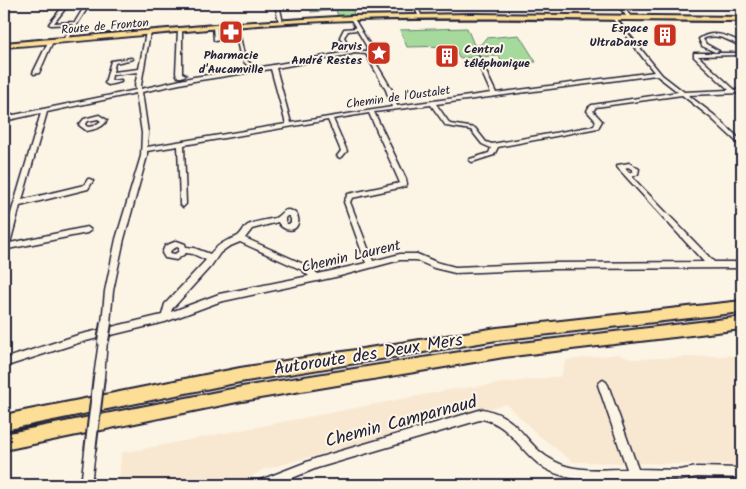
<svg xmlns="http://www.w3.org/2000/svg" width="746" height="489" viewBox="0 0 746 489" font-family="Kalam,sans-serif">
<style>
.built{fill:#f9e8d1}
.green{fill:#a5da9c;stroke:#647e6c}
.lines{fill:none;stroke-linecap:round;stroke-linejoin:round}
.minor-casing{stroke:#22223b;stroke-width:3}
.major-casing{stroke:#22223b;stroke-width:4}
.highway-casing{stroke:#22223b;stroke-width:4}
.minor{fill:#fcf5e5;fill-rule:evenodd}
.major{fill:#fdde96;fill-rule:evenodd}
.highway{fill:#fdde96;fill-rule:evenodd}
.minor-bridge-casing{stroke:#22223b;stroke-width:14;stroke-linecap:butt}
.minor-bridge{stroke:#fcf5e5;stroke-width:10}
.labels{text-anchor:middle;stroke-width:4;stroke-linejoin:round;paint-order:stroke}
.far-street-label{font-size:12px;fill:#22223b;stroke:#fcf5e5}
.far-poi-label{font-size:12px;font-weight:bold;fill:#22223b;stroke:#fcf5e5;text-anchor:end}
.street-label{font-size:15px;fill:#22223b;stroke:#fcf5e5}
.near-street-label{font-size:18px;fill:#22223b;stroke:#fcf5e5}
</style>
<rect width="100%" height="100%" fill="#fcf5e5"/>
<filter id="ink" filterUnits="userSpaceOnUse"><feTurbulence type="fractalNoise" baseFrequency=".02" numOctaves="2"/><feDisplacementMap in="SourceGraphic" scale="10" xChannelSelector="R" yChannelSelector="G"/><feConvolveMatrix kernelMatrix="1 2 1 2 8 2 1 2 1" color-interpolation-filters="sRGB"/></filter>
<g filter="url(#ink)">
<!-- built -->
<path class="built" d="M 618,354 L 631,359 L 742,355 L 742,465 L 573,462 L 537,434 L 506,404 L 262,470 L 240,485 L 119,485 L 121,453 L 448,390 L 561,376 L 566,360 Z"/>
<!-- green -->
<path class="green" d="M 310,4 L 360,4 L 361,6 L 352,6 L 354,15 L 338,16 L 336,10 L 311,12 Z
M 467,28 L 474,45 L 480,45 L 486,38 L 519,35 L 536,62 L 502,63 L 499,56 L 459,58 L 454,46 L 407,47 L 400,30 Z"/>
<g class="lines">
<!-- minor casing -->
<g class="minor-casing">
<path id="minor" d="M 65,4 L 69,4 L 54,23 L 75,22 L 86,4 L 90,4 L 67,40 L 65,41 L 63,40 L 73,24 L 51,25 L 49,24 Z
M 275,4 L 279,4 L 283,23 L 279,22 Z
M 413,4 L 417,4 L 422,18 L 419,17 Z
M 617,4 L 621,4 L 631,17 L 630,18 L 628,18 Z
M 736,4 L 740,4 L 742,6 L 742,9 Z
M 612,16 L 614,16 L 662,75 L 684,92 L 729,90 L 694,57 L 694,53 L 735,53 L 740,50 L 738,45 C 727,39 715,33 703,39 L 706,44 L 719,51 L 715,52 L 702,46 L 699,39 C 712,29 729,36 742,43 L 742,53 L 738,55 L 698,56 L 735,90 L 742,89 L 742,93 L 688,95 L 714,115 L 742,141 L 742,146 L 740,145 L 710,117 L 682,95 L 596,107 L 593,111 L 602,121 L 598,128 L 498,147 L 494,155 L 472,162 L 469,160 L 470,159 L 489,153 L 491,148 L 482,144 L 471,130 L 446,126 L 431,105 L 374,112 L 406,179 L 407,184 L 406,186 L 399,188 L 352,198 L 350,202 L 373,261 L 400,254 L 417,254 L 436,262 L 455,267 L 553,263 L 704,262 L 617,167 L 618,165 L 629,163 L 639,169 L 638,174 L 632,177 L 714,262 L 742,262 L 742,268 L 553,269 L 455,273 L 434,268 L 416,260 L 400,260 L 340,276 L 219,302 L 165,322 L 103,337 L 106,338 L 107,341 L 104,377 L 102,380 L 99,382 L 96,380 L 94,377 L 99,341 L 100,338 L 102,337 L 78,343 L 4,367 L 4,359 L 78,335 L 162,315 L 165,304 L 206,260 L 193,254 L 186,253 L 176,260 L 165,258 L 162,253 L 165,246 L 177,241 L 185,244 L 186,247 L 194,248 L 210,254 C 215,248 220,244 228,240 C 231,239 235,238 238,236 C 242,233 244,227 248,225 C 256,221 267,220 275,218 C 280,216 281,211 287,210 C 294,210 300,216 298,223 C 295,234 282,230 278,222 L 252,229 L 245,238 L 308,266 L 318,274 L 366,263 L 344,202 L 348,194 L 400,183 L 369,113 L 333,119 L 347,151 L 342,157 L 340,158 L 337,156 L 341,151 L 328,120 L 184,145 L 186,204 L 183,207 L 180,204 L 178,146 L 147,151 L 147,156 L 124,239 L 113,291 L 110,323 L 109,326 L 106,327 L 103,326 L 102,323 L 105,291 L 116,239 L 141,156 L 142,133 L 136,93 L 47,112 L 22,200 L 84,185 L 88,179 L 90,179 L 93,181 L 88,189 L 20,206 L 10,243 L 87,227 L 91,230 L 87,233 L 8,249 L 4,252 L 4,237 L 41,113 L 4,121 L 4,117 L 136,90 L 135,85 L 138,72 L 112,75 L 111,81 L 121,80 L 121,82 L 108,85 L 105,83 L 111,61 L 131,58 L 133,59 L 115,63 L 113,72 L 139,69 L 146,32 L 150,33 L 141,85 L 141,89 L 194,77 L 251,69 L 241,59 L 235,32 L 236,25 L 238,24 L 240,25 L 239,32 L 245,59 L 256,68 L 348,52 L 340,37 L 344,29 L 356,28 L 350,18 L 353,17 L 371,47 L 370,53 L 392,90 L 397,106 L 491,93 L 475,57 L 477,56 L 479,57 L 496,93 L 654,72 L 612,18 ZM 357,30 L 367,47 L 366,51 L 351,50 L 344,37 L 348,31 ZM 354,53 L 366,54 L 386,90 L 392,107 L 291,123 L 276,68 L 352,54 ZM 271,69 L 286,124 L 147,147 L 148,133 L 142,92 L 194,81 ZM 656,75 L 678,92 L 592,105 L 589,107 L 587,111 L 596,121 L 594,126 L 492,144 L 486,142 L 475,128 L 450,124 L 436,104 ZM 628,167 L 633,170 L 633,171 L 629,173 L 625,168 ZM 287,216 L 289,216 L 291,219 L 291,222 L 289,224 L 287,224 L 285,221 L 285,218 ZM 240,242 L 302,270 L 309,276 L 219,294 L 171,312 L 172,309 L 211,266 L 220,253 L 228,247 ZM 177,247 L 179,248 L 179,251 L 175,254 L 170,253 L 171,250 Z
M 213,26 L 217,27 L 218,40 L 216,41 L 214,40 Z
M 178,29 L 182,30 L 182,73 L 186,75 L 182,77 L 178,77 L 176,73 Z
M 49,40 L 53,41 L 39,73 L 34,74 L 33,73 Z
M 99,115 L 107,120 C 103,128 95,129 87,131 L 79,125 L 84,119 ZM 98,119 L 101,121 L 94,126 L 88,127 L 85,125 L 88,121 Z
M 603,380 L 606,382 L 608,385 L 638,469 L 680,470 L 697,467 L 742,468 L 742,478 L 697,477 L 680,480 L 576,479 C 561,476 545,471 534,460 C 516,444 508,425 483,419 L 317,468 L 275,485 L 257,485 L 258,481 L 317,458 L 483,409 C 522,417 524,446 554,461 C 576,473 603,469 627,469 L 598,385 L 600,382 Z
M 90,446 L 94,447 L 95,451 L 91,485 L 81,485 L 85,451 L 86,447 Z"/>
</g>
<!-- major casing -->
<g class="major-casing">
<path id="major" d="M 472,14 L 742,17 L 742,21 C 613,21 483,16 354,20 C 237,23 120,39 4,47 L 4,43 L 238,23 L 352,16 Z"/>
</g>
<!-- highway casing -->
<g class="highway-casing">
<path id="highway" d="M 742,301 L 742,312 L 497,340 L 240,382 L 4,430 L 4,415 L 240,368 L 497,328 Z
M 742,317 L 742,329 L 504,357 L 242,401 L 4,450 L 4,434 L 242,387 L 504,345 Z"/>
</g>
<!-- minor -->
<use href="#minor" class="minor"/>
<!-- major -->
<use href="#major" class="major"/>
<!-- highway -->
<use href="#highway" class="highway"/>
<!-- minor-bridge casing -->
<g class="minor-bridge-casing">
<path id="minor-bridge" d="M 103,341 L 106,323
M 90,451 L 99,377"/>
</g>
<!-- minor-bridge -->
<use href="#minor-bridge" class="minor-bridge"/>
</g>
</g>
<!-- icons -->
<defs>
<g id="pharmacy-square" transform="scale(1.25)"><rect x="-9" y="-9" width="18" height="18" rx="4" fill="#c8321e" stroke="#fcf5e5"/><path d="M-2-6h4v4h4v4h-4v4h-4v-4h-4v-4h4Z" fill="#fff"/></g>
<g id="building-square" transform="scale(1.25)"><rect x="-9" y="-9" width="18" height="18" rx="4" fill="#c8321e" stroke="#fcf5e5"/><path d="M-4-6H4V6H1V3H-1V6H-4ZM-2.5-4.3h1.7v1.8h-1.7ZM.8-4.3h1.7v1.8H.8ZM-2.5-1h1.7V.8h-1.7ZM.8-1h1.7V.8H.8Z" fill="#fff"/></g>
<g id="sight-square" transform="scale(1.25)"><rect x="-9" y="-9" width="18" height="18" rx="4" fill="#c8321e" stroke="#fcf5e5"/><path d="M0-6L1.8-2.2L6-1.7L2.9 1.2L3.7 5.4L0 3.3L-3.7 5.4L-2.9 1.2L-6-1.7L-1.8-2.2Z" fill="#fff"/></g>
</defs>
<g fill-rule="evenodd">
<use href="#pharmacy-square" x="231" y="32"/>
<use href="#building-square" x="665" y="35"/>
<use href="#sight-square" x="379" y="53"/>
<use href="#building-square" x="447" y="56"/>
</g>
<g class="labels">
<!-- far-street labels -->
<g class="far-street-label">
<text transform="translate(105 26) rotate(-5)" y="4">Route de Fronton</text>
<text transform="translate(398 97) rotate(-8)" y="4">Chemin de l'Oustalet</text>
</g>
<!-- far-poi labels -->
<g class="far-poi-label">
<text x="648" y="32">Espace<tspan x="648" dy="14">UltraDanse</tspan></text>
<text x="362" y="50">Parvis<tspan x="362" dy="14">André Restes</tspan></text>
<text x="464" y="53" text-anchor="start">Central<tspan x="464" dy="14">téléphonique</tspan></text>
<text x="231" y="59" text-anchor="middle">Pharmacie<tspan x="231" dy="14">d'Aucamville</tspan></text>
</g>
<!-- street labels -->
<g class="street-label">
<text transform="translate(351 256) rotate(-13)" y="5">Chemin Laurent</text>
</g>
<!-- near-street labels -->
<g class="near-street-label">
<text transform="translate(368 354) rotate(-9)" y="6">Autoroute des Deux Mers</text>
<text transform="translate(401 421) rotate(-15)" y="6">Chemin Camparnaud</text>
</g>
</g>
<!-- margin -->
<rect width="746" height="489" fill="none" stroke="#fcf5e5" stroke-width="20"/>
<rect x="10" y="10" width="726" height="469" fill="none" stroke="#22223b" stroke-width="2" filter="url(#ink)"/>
</svg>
